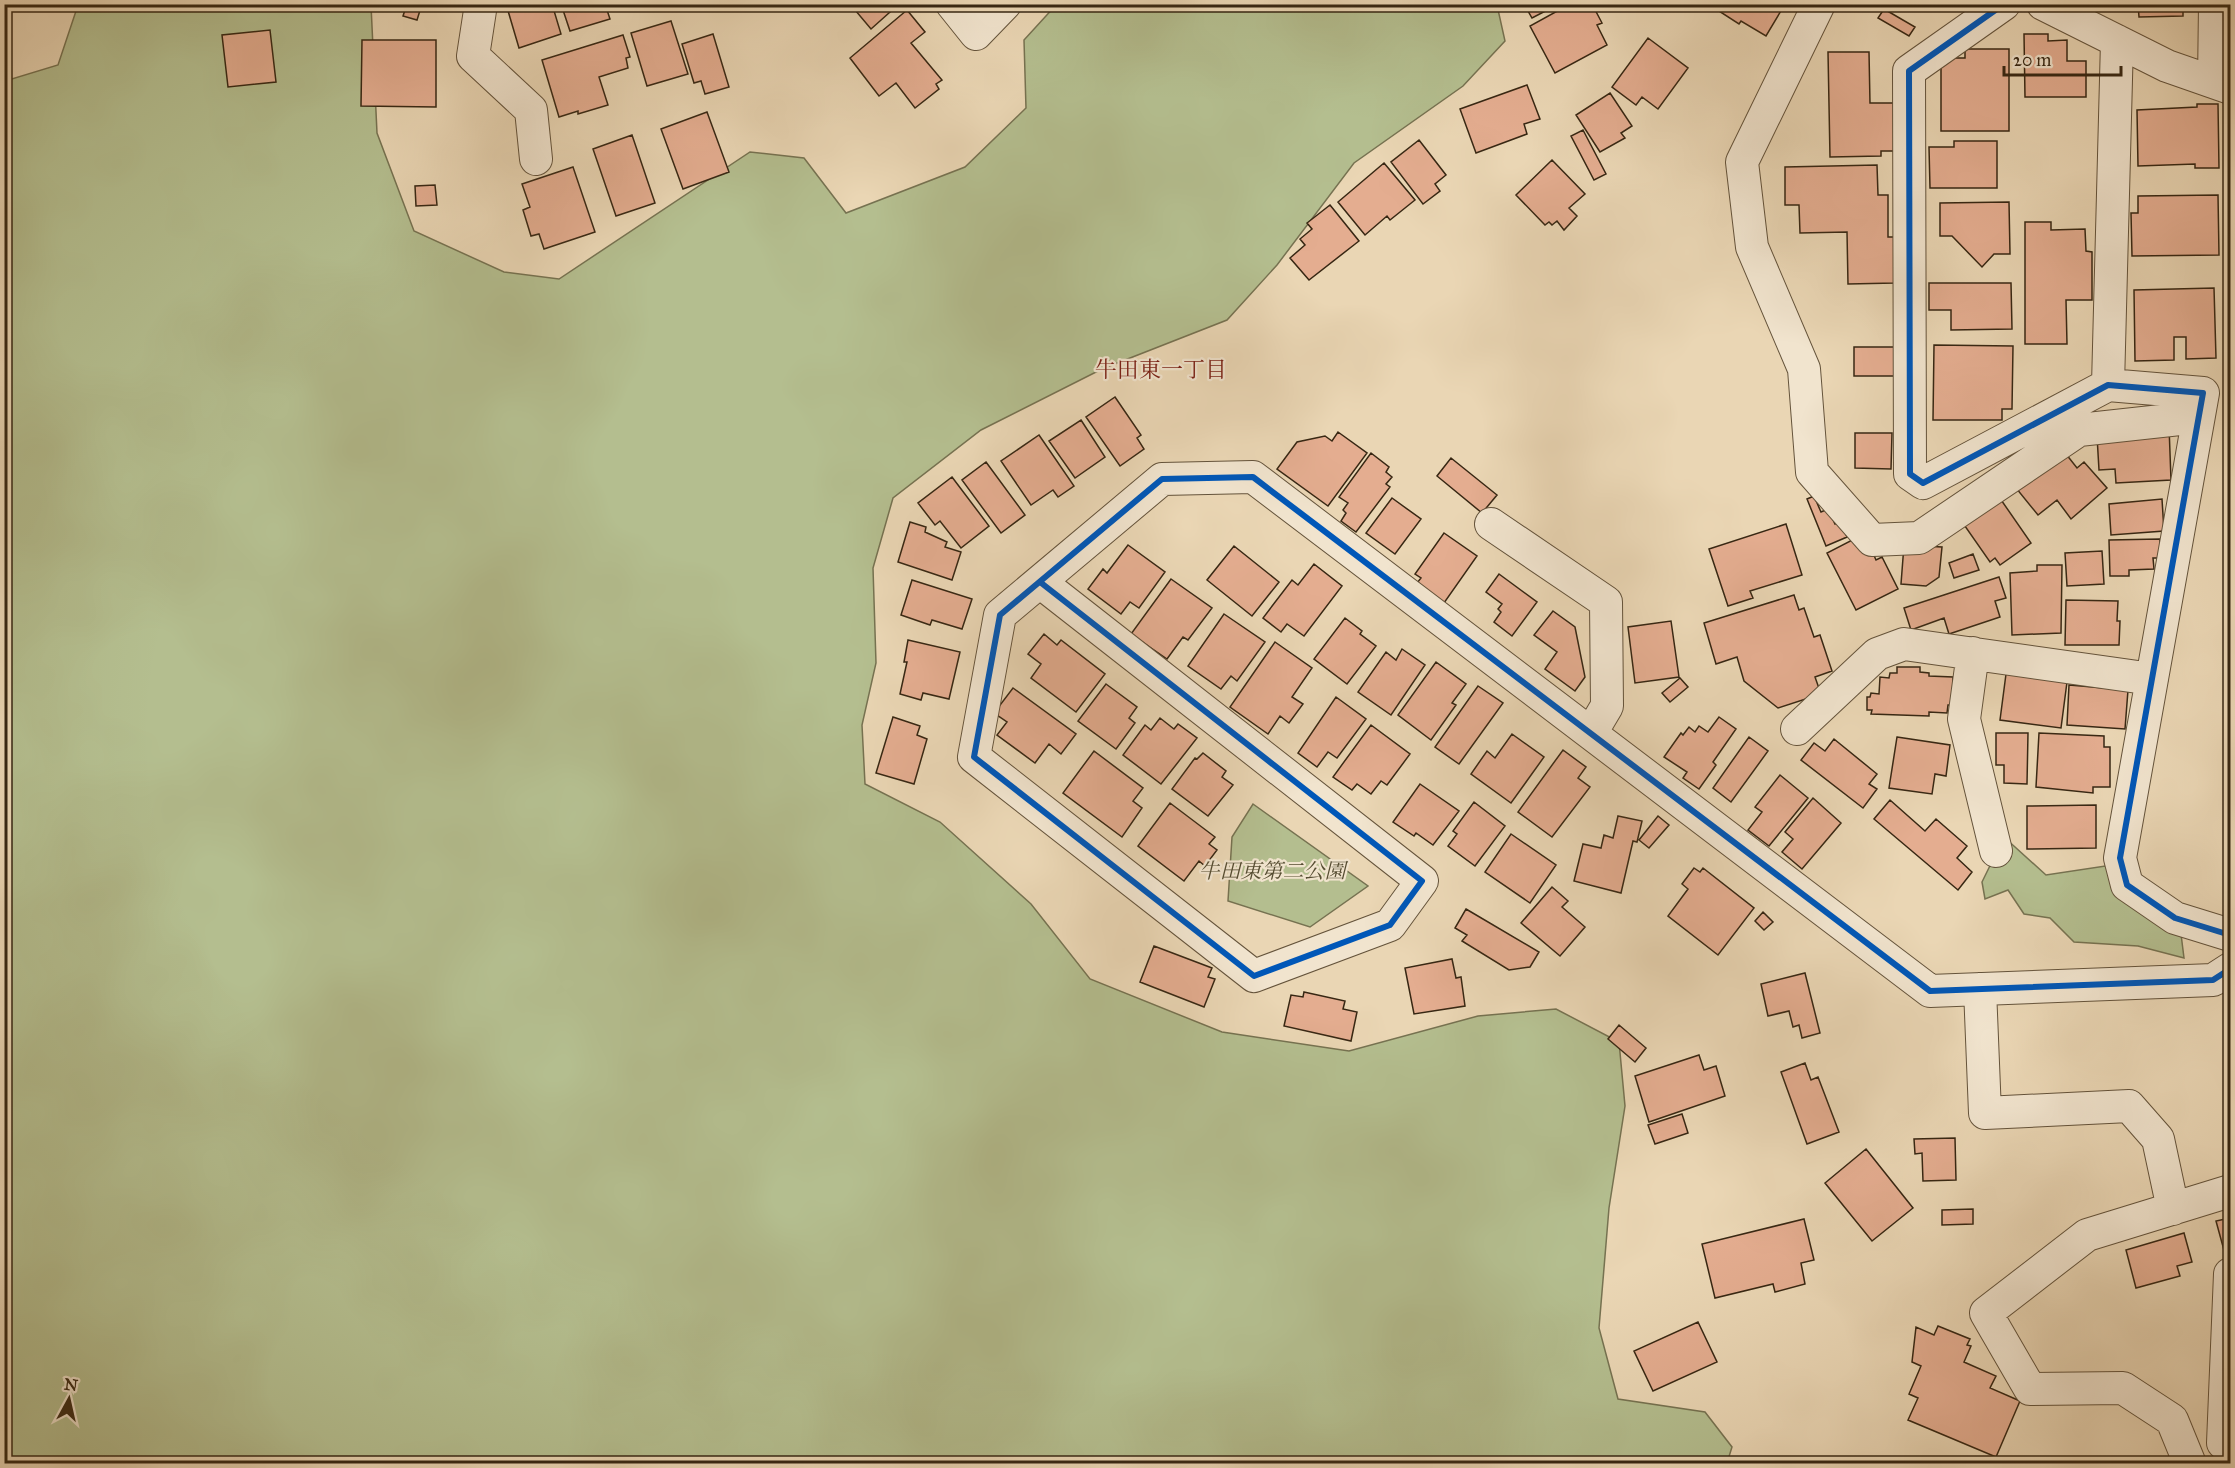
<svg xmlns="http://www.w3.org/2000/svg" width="2235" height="1468" viewBox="0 0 2235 1468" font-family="'IM FELL Great Primer','Noto Serif JP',serif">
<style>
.green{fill:#b4be8f;stroke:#767251;stroke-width:1.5}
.building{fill:#e4ad90;stroke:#372713;stroke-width:1.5}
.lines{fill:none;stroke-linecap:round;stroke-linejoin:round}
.street-casing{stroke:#64533b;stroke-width:34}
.street{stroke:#f1e4ce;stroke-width:32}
.cycleway-casing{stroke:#f1e4ce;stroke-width:10}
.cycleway{stroke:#0057b8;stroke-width:6}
.labels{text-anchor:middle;stroke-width:4.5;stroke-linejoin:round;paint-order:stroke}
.park-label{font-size:21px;font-style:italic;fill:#564d32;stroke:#f1e4ce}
.neighbourhood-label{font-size:22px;fill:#7a1f14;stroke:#f1e4ce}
</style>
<rect width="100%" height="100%" fill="#ead6b4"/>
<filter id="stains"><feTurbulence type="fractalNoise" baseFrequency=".00333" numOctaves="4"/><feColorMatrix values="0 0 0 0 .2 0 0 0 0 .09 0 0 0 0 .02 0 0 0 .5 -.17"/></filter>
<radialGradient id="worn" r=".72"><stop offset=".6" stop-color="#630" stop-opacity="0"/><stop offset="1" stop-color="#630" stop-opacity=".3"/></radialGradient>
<!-- green -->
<path class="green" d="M 78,5 L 371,5 L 377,133 L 414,231 L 504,272 L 559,279 L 750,152 L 804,158 L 846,213 L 965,167 L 1026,108 L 1024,40 L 1056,5 L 1497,5 L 1505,41 L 1463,86 L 1354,163 L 1277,265 L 1227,320 L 1102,369 L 981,430 L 893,498 L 873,568 L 876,663 L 862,725 L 865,784 L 940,822 L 1031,904 L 1090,979 L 1222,1032 L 1349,1051 L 1478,1016 L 1556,1009 L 1619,1042 L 1625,1106 L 1609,1208 L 1599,1328 L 1618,1399 L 1705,1412 L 1732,1447 L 1727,1463 L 5,1464 L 5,81 L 58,65 Z
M 1253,804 L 1368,886 L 1310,927 L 1228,901 L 1232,837 Z
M 2004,837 L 2046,875 L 2112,865 L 2181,934 L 2184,958 L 2138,946 L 2074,942 L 2050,918 L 2024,914 L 2008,890 L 1985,899 L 1982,882 Z"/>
<!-- building -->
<path class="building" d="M 407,4 L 422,4 L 417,20 L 403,16 Z
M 506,4 L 552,4 L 561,34 L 519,48 Z
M 561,4 L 605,4 L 610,19 L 570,31 Z
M 850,4 L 899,4 L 871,29 Z
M 1524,4 L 1559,4 L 1532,18 Z
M 1570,4 L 1592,4 L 1602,23 L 1597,25 L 1607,45 L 1555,73 L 1530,26 Z
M 1708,4 L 1785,4 L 1766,36 L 1741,21 L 1739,24 Z
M 2138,4 L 2183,4 L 2183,16 L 2139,17 Z
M 1884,9 L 1915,27 L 1909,36 L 1878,18 Z
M 907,10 L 925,32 L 911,43 L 942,80 L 936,84 L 939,89 L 915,108 L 896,83 L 879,96 L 850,58 Z
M 671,21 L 688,74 L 647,86 L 631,33 Z
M 270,30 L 276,82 L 228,87 L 222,35 Z
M 713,34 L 729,87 L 705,94 L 701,81 L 694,83 L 682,44 Z
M 2024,34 L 2048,34 L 2048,41 L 2067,40 L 2067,61 L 2086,61 L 2086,97 L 2025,97 Z
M 623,35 L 630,57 L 626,58 L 628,68 L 599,77 L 608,105 L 578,114 L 578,111 L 559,117 L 542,60 Z
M 1648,38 L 1688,68 L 1658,109 L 1642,97 L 1636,105 L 1612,87 Z
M 362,40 L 436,40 L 436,107 L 361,106 Z
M 1965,49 L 2009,49 L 2009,131 L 1941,131 L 1941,58 L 1965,58 Z
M 1828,52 L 1869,52 L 1870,103 L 1896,103 L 1897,151 L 1881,151 L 1881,156 L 1830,157 Z
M 1527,85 L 1540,119 L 1524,124 L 1527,134 L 1476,153 L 1460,109 Z
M 1610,93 L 1632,126 L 1621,133 L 1625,138 L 1600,152 L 1576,115 Z
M 2197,104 L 2218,104 L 2219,168 L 2195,168 L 2195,164 L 2138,166 L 2137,110 L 2197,107 Z
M 707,112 L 729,172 L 683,189 L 661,129 Z
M 1583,130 L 1606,174 L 1594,180 L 1571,136 Z
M 632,135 L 655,203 L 616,216 L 593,149 Z
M 1419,140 L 1446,175 L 1435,184 L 1440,191 L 1423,204 L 1391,162 Z
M 1954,141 L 1997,141 L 1997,188 L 1930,188 L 1929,147 L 1954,147 Z
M 1552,160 L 1585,194 L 1569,208 L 1577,216 L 1564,230 L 1557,221 L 1552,225 L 1549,222 L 1545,225 L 1516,195 Z
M 1384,163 L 1415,200 L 1390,220 L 1387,216 L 1365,235 L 1338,202 Z
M 1877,165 L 1878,195 L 1888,195 L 1888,237 L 1895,237 L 1895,283 L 1848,284 L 1847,232 L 1800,233 L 1799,205 L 1785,205 L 1785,167 Z
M 573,167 L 595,232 L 544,249 L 539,234 L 531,236 L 523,210 L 530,207 L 522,184 Z
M 435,185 L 437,205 L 416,206 L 415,186 Z
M 2218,195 L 2219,255 L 2132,256 L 2131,213 L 2138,213 L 2138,196 Z
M 2009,202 L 2010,254 L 1994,254 L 1982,267 L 1952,236 L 1940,236 L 1940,203 Z
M 1330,205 L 1359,241 L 1309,280 L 1290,258 L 1305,245 L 1300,239 L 1312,229 L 1307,223 Z
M 2025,222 L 2051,222 L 2051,230 L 2085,229 L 2086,251 L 2092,252 L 2092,300 L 2066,300 L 2067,344 L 2025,344 Z
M 1929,283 L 2011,283 L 2012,329 L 1951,330 L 1951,310 L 1929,310 Z
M 2214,288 L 2216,358 L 2186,359 L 2186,337 L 2174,337 L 2174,360 L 2135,361 L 2134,290 Z
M 1934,345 L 2013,346 L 2012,409 L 2002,409 L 2002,420 L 1933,420 Z
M 1854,347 L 1897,347 L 1897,376 L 1854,376 Z
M 1115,397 L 1141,435 L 1137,438 L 1144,449 L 1120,466 L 1086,417 Z
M 1081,420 L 1105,457 L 1075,478 L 1049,441 Z
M 2169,426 L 2171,480 L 2116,483 L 2115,469 L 2099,470 L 2097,436 Z
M 1338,432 L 1367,453 L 1328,506 L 1277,469 L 1297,442 L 1325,436 L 1332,441 Z
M 1855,433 L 1892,433 L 1891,469 L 1855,468 Z
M 1039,435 L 1074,486 L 1058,497 L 1053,490 L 1031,505 L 1001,461 Z
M 1371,453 L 1389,467 L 1386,472 L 1392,477 L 1386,484 L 1390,487 L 1356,532 L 1341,521 L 1346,513 L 1343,510 L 1348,503 L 1339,497 Z
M 2066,454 L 2077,468 L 2084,462 L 2107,488 L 2071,519 L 2057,500 L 2038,515 L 2016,488 Z
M 1451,458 L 1497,495 L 1482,513 L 1437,476 Z
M 986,462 L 1025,515 L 1001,533 L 962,480 Z
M 952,477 L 989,526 L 961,548 L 940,521 L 935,525 L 918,503 Z
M 2230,491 L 2230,529 L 2225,529 Z
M 1997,494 L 2031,543 L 2000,565 L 1995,558 L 1990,562 L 1960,519 Z
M 1814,496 L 1821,512 L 1828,509 L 1835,524 L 1840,522 L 1847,537 L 1826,546 L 1807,499 Z
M 1392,498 L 1421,519 L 1395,554 L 1366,533 Z
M 2162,499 L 2164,531 L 2111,535 L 2109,504 Z
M 910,522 L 926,527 L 925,532 L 947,542 L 945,547 L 961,552 L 952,580 L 898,562 Z
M 1786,524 L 1802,575 L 1750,591 L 1753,598 L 1728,606 L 1709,549 Z
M 1444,533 L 1477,556 L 1444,603 L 1417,583 L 1421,578 L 1415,574 Z
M 1856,538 L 1870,546 L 1876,560 L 1882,557 L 1898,589 L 1856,610 L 1827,553 Z
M 2160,539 L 2160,558 L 2153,558 L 2154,569 L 2129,570 L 2129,576 L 2110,576 L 2109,540 Z
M 1128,545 L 1165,572 L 1139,608 L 1130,602 L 1121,614 L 1088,589 L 1103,569 L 1107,573 Z
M 1904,545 L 1942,547 L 1939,577 L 1926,586 L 1901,584 Z
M 1234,546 L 1279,582 L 1252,616 L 1207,580 Z
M 2102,551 L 2104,584 L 2067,586 L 2065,553 Z
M 1973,554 L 1979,570 L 1954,578 L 1949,563 Z
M 1314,564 L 1342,586 L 1304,636 L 1287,624 L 1281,632 L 1263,618 L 1292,580 L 1298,585 Z
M 2037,565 L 2062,565 L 2061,633 L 2012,635 L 2010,573 L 2037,571 Z
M 1499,574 L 1537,602 L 1512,636 L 1494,622 L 1501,612 L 1498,609 L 1502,604 L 1486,592 Z
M 1999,577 L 2006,598 L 1995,601 L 2000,617 L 1949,634 L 1944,618 L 1911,630 L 1904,608 Z
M 1171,579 L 1212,608 L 1188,640 L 1183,637 L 1167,659 L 1131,634 Z
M 912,580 L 972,599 L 962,629 L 932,620 L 930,625 L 901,615 Z
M 1794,595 L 1799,610 L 1804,608 L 1814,637 L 1820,635 L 1832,671 L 1815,677 L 1821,694 L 1778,708 L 1744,681 L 1737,657 L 1716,664 L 1704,623 Z
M 2066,600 L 2118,601 L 2117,621 L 2120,621 L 2119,645 L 2065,645 Z
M 1553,611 L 1575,627 L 1585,677 L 1575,691 L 1545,669 L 1557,652 L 1534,635 Z
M 1224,614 L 1265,642 L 1237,681 L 1231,676 L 1221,689 L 1188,666 Z
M 1345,618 L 1362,631 L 1360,634 L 1376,646 L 1347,684 L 1314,659 Z
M 1671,621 L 1679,677 L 1635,683 L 1628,627 Z
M 1044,634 L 1057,645 L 1061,640 L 1105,674 L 1076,712 L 1031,678 L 1041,664 L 1028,654 Z
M 908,640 L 960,652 L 949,699 L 923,693 L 921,700 L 900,694 L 907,662 L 904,662 Z
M 1275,642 L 1312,668 L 1292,697 L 1303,704 L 1289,723 L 1280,716 L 1268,734 L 1230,707 Z
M 1402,649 L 1425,665 L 1391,715 L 1358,692 L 1386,652 L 1396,660 Z
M 1436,662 L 1466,684 L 1452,703 L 1456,705 L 1431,740 L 1398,715 Z
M 1897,667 L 1920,667 L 1920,672 L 1929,673 L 1929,676 L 1953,677 L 1952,705 L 1948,705 L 1947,713 L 1929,712 L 1929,716 L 1871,714 L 1872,710 L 1867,710 L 1867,697 L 1870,697 L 1871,693 L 1879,694 L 1880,677 L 1889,678 L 1890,673 L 1897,673 Z
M 2006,674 L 2067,682 L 2061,728 L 2000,720 Z
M 1680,678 L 1688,687 L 1670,702 L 1662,693 Z
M 1106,684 L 1137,707 L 1129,718 L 1135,723 L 1116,749 L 1078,721 Z
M 2069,685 L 2128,690 L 2125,729 L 2067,725 Z
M 1478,686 L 1503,703 L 1459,764 L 1435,747 Z
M 1013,688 L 1076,734 L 1061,754 L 1049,744 L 1035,763 L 997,735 L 1007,722 L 994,713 Z
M 1336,697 L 1366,719 L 1337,758 L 1328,752 L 1317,767 L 1298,753 Z
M 893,717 L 920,726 L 917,735 L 927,739 L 914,784 L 876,773 Z
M 1719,717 L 1736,729 L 1713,762 L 1716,765 L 1699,789 L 1683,778 L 1687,772 L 1664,757 L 1681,733 L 1683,735 L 1689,727 L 1695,732 L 1699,726 L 1708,732 Z
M 1160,718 L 1174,729 L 1178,724 L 1197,738 L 1161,784 L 1123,755 L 1145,725 L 1151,730 Z
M 1371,725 L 1410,754 L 1387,785 L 1381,781 L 1371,794 L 1357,784 L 1352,790 L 1333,777 Z
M 1996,733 L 2028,733 L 2027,784 L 2004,783 L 2004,765 L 1996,765 Z
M 2039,733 L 2104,736 L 2104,747 L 2110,747 L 2110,787 L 2093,787 L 2093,793 L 2036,787 Z
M 1512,734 L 1544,757 L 1511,803 L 1471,774 L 1487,751 L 1495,758 Z
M 1749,737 L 1768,751 L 1731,802 L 1713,788 Z
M 1897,737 L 1950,745 L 1946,776 L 1935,774 L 1932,794 L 1889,788 Z
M 1834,739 L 1877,774 L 1869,784 L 1877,789 L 1863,808 L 1801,760 L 1814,743 L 1825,751 Z
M 1563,750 L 1586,767 L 1578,778 L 1590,787 L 1552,837 L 1518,812 Z
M 1094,751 L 1143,788 L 1133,801 L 1142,808 L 1122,837 L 1063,793 Z
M 1203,753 L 1226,771 L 1222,777 L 1233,785 L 1208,816 L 1172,789 L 1195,758 L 1197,759 Z
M 1780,775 L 1808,798 L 1769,846 L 1748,830 L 1762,812 L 1755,807 Z
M 1420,784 L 1459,811 L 1433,845 L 1416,833 L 1414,836 L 1393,822 Z
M 1813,798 L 1841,823 L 1802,869 L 1782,852 L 1793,839 L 1785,832 Z
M 1890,800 L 1925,831 L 1936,819 L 1967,846 L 1957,858 L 1972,872 L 1958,890 L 1874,819 Z
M 1474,802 L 1505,826 L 1475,866 L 1448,846 L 1457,834 L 1453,831 Z
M 1170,803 L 1215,837 L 1209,844 L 1217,850 L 1205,866 L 1199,861 L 1184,881 L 1138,846 Z
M 2096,805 L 2096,848 L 2027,849 L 2027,806 Z
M 1618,816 L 1642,821 L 1637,842 L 1633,841 L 1621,893 L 1574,881 L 1583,844 L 1601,848 L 1604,835 L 1613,838 Z
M 1658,816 L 1669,825 L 1649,848 L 1639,840 Z
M 1511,834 L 1556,865 L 1530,903 L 1485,872 Z
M 1694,868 L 1700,872 L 1703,868 L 1754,908 L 1718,955 L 1668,916 L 1688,889 L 1682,884 Z
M 1552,887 L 1568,901 L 1562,907 L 1585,927 L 1560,956 L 1521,923 Z
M 1466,909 L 1539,952 L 1530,967 L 1509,970 L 1462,941 L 1467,935 L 1455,928 Z
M 1763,912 L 1773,922 L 1764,930 L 1755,921 Z
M 1154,946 L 1212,968 L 1208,977 L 1215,979 L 1204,1007 L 1140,982 Z
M 1452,959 L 1456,978 L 1461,977 L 1465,1006 L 1414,1014 L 1405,968 Z
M 1805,973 L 1820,1033 L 1802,1038 L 1799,1025 L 1793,1027 L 1789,1011 L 1768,1016 L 1761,984 Z
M 1304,992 L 1345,1001 L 1343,1009 L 1357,1012 L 1351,1041 L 1284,1026 L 1291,995 L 1303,997 Z
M 1619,1025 L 1646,1048 L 1635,1062 L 1608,1039 Z
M 1699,1055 L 1704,1070 L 1716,1066 L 1725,1096 L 1649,1122 L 1635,1076 Z
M 1805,1063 L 1811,1080 L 1818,1077 L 1839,1132 L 1807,1144 L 1781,1072 Z
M 1682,1114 L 1688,1133 L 1655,1144 L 1648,1125 Z
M 1955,1138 L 1956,1180 L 1923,1181 L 1922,1153 L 1915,1154 L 1914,1139 Z
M 1866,1149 L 1913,1208 L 1872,1241 L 1825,1183 Z
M 1973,1209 L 1973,1224 L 1942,1225 L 1942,1210 Z
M 2230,1218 L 2230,1252 L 2225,1254 L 2216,1221 Z
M 1804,1219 L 1814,1260 L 1801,1263 L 1805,1284 L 1775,1292 L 1773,1284 L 1715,1298 L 1702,1244 Z
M 2184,1233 L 2192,1262 L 2177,1266 L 2180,1276 L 2136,1288 L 2126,1250 Z
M 1698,1322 L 1717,1362 L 1653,1391 L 1634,1351 Z
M 1938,1326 L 1970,1339 L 1967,1345 L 1971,1346 L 1964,1362 L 1996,1376 L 1990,1388 L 2020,1401 L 1996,1457 L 1908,1420 L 1918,1398 L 1909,1394 L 1921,1366 L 1912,1362 L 1916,1327 L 1934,1335 Z"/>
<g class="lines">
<!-- street casing -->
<g class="street-casing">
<path id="street" d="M 481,4 L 473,56 L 531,110 L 536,159
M 952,4 L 976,34 L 1005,4
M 1819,4 L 1742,162 L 1752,247 L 1804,369 L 1812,472 L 1872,540 L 1919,538 L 2079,430 L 2198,417
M 2004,4 L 1909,71 L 1910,474 L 1923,483 L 2108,385 L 2203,393 L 2120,858 L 2127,885 L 2175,918 L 2230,935
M 2043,4 L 2167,66 L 2230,88
M 2214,82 L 2215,4
M 2108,385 L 2117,41
M 1491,524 L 1606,602 L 1607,706 L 1591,733
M 1040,582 L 1422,881 L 1390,925 L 1254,976 L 974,757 L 1000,615 L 1162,479 L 1253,477 L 1930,991 L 2213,980 L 2230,969
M 1973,653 L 1964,719 L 1996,851
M 1797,729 L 1877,654 L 1904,644 L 2152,679
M 1980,989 L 1985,1113 L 2129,1106 L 2158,1139 L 2173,1209
M 2230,1274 L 2223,1443 L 2230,1443
M 2190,1464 L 2172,1420 L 2123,1388 L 2030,1389 L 1986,1313 L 2087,1235 L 2230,1191"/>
</g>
<!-- street -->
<use href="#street" class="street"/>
<!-- cycleway casing -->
<g class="cycleway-casing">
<path id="cycleway" d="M 2004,4 L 1909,71 L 1910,474 L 1923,483 L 2108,385 L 2203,393 L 2120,858 L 2127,885 L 2175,918 L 2230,935
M 1040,582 L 1422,881 L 1390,925 L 1254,976 L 974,757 L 1000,615 L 1162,479 L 1253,477 L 1930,991 L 2213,980 L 2230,969"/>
</g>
<!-- cycleway -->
<use href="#cycleway" class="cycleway"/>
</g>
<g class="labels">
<!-- park labels -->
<g class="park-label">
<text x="1272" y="878">牛田東第二公園</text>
</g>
<!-- neighbourhood labels -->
<g class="neighbourhood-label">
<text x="1161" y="377">牛田東一丁目</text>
</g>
</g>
<!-- margin -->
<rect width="2235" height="1468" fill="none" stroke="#ead6b4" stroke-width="24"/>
<rect x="6" y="6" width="2223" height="1456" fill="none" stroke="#372713" stroke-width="3"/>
<rect x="12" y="12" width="2211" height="1444" fill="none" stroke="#372713" stroke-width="1.5"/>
<!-- north arrow -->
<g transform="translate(69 1399) rotate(8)" stroke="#f1e4ce" stroke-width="4.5" paint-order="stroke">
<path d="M0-4.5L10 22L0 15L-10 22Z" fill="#372713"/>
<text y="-9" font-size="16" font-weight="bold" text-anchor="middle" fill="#372713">N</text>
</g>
<!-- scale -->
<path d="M2004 66v9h117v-9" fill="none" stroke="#372713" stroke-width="3"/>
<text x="2013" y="66" font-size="18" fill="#372713" stroke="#f1e4ce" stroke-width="4.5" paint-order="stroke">20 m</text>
<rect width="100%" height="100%" filter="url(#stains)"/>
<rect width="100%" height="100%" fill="url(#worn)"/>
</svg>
